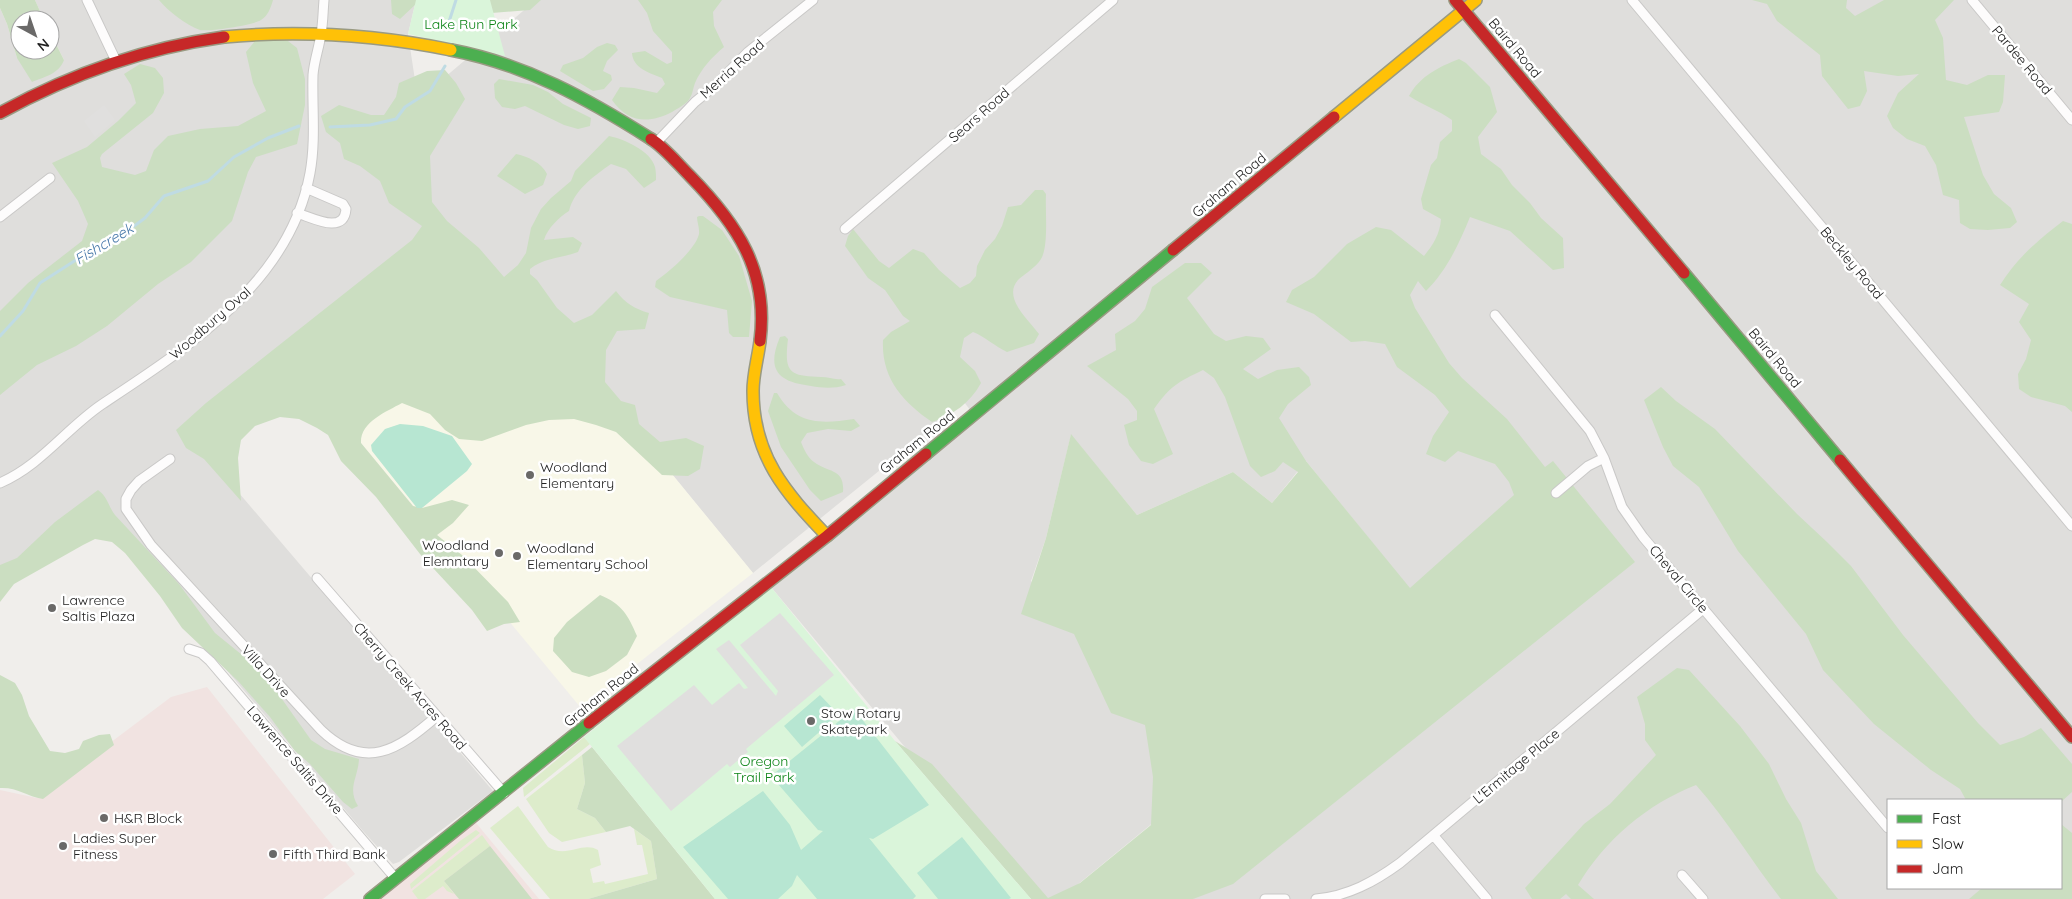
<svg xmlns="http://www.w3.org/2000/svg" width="2072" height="899" viewBox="0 0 2072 899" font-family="Quicksand,sans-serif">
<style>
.residential{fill:#dfdedc;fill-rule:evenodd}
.commercial{fill:#f1e3e1}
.education{fill:#f8f7e8}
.grass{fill:#ddeccb}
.forest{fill:#cbdec1}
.park{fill:#daf5da}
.pitch{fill:#b7e6d2}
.parking{fill:#e0dfde}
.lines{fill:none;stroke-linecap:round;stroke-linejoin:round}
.stream{stroke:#bfdbe3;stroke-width:3}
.street-casing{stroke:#c9c8c7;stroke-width:11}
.fast-casing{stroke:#999a82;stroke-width:14}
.slow-casing{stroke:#999a82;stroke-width:14}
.jam-casing{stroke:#999a82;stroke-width:14}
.street{stroke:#fdfcfc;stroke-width:9}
.fast{stroke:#4caf50;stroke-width:11}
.slow{stroke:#ffc107;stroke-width:11}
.jam{stroke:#c62828;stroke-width:11}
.poi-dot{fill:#6a6968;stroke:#fff;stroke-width:2}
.labels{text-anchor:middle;stroke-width:5;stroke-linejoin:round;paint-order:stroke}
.park-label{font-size:14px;fill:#0c8416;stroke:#fff}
.street-label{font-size:14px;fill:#222;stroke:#fff}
.poi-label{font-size:14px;fill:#222;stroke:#fff;text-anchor:start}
.water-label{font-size:15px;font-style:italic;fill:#4a7aab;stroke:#fff}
</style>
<rect width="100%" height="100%" fill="#f0eeeb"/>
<!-- residential -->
<path class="residential" d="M 35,0 L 416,0 L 408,34 L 418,100 L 536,0 L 2072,0 L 2072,899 L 1193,899 L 1410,589 L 1306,461 L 1272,503 L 1233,472 L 1137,515 L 1071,435 L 1046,538 L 1031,581 L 1199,785 L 1060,899 L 1032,899 L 771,587 L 930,459 L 974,415 L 964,402 L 753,573 L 513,280 L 187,432 L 493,791 L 399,862 L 393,864 L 363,831 L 92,511 L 0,586 L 0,8 L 7,24 L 17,58 L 64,60 L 50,32 L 50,20 L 44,20 ZM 1888,800 L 2061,800 L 2061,888 L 1888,888 Z"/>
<!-- commercial -->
<path class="commercial" d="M 207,687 L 355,874 L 323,899 L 0,899 L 0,790 L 37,798 L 171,697 Z
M 472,818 L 539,899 L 370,899 Z"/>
<!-- education -->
<path class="education" d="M 513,280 L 753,573 L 581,708 L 341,419 Z"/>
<!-- grass -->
<path class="grass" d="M 584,737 L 590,744 L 524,797 L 523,788 Z
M 582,755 L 585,783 L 577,809 L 595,818 L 606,832 L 562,842 L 549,833 L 526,799 Z
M 518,806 L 548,847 C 566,859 582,841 598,850 L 601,865 L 590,869 L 593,883 L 604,881 L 605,884 L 648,874 L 642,845 L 637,845 L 634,829 L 651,841 L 657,879 L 588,899 L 550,899 L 490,828 Z
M 476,830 L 480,833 L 411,889 L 410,884 L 460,841 Z
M 482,835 L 490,846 L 444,881 L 454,894 L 447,891 L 443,886 L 425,899 L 418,899 L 412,891 Z"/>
<!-- forest -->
<path class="forest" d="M 0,0 L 35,0 L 44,20 L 20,20 L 20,50 L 50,50 L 50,32 L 64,60 C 59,74 44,77 32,82 L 17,58 L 7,24 L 0,8 Z
M 159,0 L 273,0 C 271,7 268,16 261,20 C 254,25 208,32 200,30 C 186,25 168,11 159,0 Z
M 391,0 L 541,0 L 530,10 L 419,19 L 416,4 L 400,19 L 392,14 Z
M 638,0 L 722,0 L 713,12 L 714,26 L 724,47 C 712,57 701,69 695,83 C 693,88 693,93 690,98 C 687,104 678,108 672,112 C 649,124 628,123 612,100 L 620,87 L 634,88 L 657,93 L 665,84 L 662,78 C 649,73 633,68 632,53 L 645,51 L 667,64 L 672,62 L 672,52 L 653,31 L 647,13 Z
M 1752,0 L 1847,0 L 1846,8 L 1855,16 L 1884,0 L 1954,0 L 1935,20 L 1943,38 L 1946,80 L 1967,85 L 1988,75 L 2005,75 L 2003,102 L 1999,112 L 1964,117 L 1983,175 L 1994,194 L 2011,208 L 2017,222 L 2010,228 L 1988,230 L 1970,229 L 1960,223 L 1959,200 L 1943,195 L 1936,165 L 1925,146 L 1907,139 L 1893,128 L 1887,116 L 1898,93 L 1919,74 L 1898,76 L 1864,71 L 1867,91 L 1860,106 L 1848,109 L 1822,76 L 1820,55 L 1777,21 L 1767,4 Z
M 255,41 L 288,41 L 297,48 L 305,79 L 305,105 L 297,144 L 256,157 L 248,172 L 232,221 L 191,262 L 158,284 L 107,326 L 76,346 L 37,365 L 0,395 L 0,311 L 28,283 L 82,241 L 88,224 L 78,201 L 52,163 L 87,147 L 118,121 L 136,103 L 131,85 L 124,74 L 140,64 L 155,68 L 163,78 L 164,93 L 153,113 L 102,154 L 100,158 L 102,167 L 135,175 L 146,171 L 154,150 L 168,136 L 200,129 L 238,126 L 266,111 L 253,83 L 246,52 Z
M 607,43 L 615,45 L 618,50 L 607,61 L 603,71 L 611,75 L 612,80 L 604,89 L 593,91 L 560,71 L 563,65 L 583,58 L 597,47 Z
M 1459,59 L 1466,63 L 1490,87 L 1497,112 L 1478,137 L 1481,154 L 1501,169 L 1512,185 L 1530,203 L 1541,218 L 1563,238 L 1564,268 L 1553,270 L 1510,231 L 1470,217 C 1459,244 1447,270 1426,291 L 1418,281 L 1410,295 L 1415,308 L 1449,363 L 1462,378 L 1507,419 L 1545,467 L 1553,461 L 1635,562 L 1233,884 L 1193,899 L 1031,899 L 895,741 L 932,764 L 1048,898 L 1080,883 L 1151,825 L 1153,777 L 1145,725 L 1111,713 L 1074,634 L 1021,614 L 1046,538 L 1071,434 L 1137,515 L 1233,472 L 1272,503 L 1298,472 L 1283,462 L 1275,471 L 1261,477 L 1250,466 L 1225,397 L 1214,378 L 1203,370 C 1178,382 1170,386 1154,409 L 1173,454 L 1153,464 L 1141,461 L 1129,445 L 1124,425 L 1137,420 L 1137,411 L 1128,399 L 1087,366 L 1116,350 L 1115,334 L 1135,321 L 1145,309 L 1152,287 L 1185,263 L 1201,263 L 1212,273 L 1187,298 L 1214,334 L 1226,341 L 1246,336 L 1263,338 L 1271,349 L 1243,369 L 1258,379 L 1277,370 L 1299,367 L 1309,377 L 1311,385 L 1288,404 L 1279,418 L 1306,461 L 1410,588 L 1514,495 L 1509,482 L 1495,464 L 1458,451 L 1445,462 L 1426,454 L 1433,436 L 1449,412 L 1435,395 L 1397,367 L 1385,344 L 1365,341 L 1351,342 L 1314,314 L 1286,302 L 1292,290 L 1314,277 L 1347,244 L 1376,227 L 1391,230 L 1424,256 C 1433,245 1440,234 1441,219 L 1423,209 L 1421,199 L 1431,165 L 1437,158 L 1440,142 L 1452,131 L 1452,120 C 1438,110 1423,105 1409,96 C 1420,76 1439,67 1459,59 Z
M 445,70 L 456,83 L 465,99 L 430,156 L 432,202 L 447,221 L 479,248 L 504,277 L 518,265 L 526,253 L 531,228 L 541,209 L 551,198 L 571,181 L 575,171 L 609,136 C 624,139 651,151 655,167 C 656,171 656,176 656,180 L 644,188 L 626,169 L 611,164 C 594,176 574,190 569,211 C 559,217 547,229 544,240 L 573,237 L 582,243 L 578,252 C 562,258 543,258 530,269 L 530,274 L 537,280 L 557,308 L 574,323 L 592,315 L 616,291 C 625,303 635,309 649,313 L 645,329 L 617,331 L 606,350 L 605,382 L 621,401 L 635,405 L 639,424 L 660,442 L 686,438 L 704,446 L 700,469 L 688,476 L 662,475 L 616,432 L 596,425 L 574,419 L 549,420 L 526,425 L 482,441 L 459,439 L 445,430 L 430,414 L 402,403 C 386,412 360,422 361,443 L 413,506 L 422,508 L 452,500 L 469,505 L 453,523 L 437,535 L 462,555 L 508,602 L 520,622 L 504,624 L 487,631 L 472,610 L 420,554 L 376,497 L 341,461 L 328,435 L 317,428 L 299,419 L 280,417 L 255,426 L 241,440 L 238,458 L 241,501 L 204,459 L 186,448 L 176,430 L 206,403 L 412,240 L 422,226 L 389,203 L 380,181 L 360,166 L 344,159 L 340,143 L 326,132 L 321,116 L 339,105 L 371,115 L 384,115 L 396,97 L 399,83 L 427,71 Z
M 499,79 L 533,85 L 548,92 L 563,104 L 591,118 L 590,126 L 578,129 L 564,125 L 525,106 L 515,109 L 502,107 L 495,98 L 494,84 Z
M 516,154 C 527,156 542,163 547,174 L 543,185 L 525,194 L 497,176 Z
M 1035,190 L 1043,190 L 1046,194 C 1045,210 1049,246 1041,259 C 1036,267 1026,273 1019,279 C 1001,297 1029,320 1039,334 L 1034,343 L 1007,352 C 994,346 986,337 973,332 L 964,338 L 960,357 L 975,371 L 981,383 C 970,403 953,415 932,422 C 903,402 881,378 883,340 L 891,332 L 910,321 L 903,316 L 885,290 L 868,278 L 845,246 L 848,236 L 853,229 L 879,261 L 889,268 L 913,249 L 924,253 L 939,270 L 960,288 L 970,283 L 976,276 L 977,266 L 985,250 L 995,239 L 1002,226 L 1008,207 L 1021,205 Z
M 699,216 L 703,216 L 722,230 L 739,256 L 752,301 L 749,337 L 733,337 L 729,333 L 727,310 L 670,297 L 655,287 L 656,281 C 669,272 693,251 698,237 C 701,231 697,223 697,217 Z
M 2063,221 L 2072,224 L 2072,412 L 2065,406 L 2031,397 L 2019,389 L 2018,374 L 2026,359 L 2031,340 L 2019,322 L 2029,304 L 2000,285 C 2017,258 2037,241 2063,221 Z
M 785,336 L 788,339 C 784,373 789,376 821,377 C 829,377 834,380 841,379 L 846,385 C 834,389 822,388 811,386 C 778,382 766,370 780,337 Z
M 1661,387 L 1676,401 L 1715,429 L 1797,514 L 1827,542 L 1851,566 L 1903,635 L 1978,723 L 2000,745 L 2024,737 L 2041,728 L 2072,764 L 2072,792 L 2061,802 L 1966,800 L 1960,789 L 1931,770 L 1874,724 L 1823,670 L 1806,634 L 1738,551 L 1699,487 L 1673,466 L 1663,447 L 1644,400 Z
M 774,393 L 777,393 C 796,425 820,424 854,419 L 860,426 L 851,431 L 828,429 L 807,433 L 801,442 C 804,449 807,457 814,462 C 828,473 845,468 843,492 L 821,501 L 810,490 L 781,447 L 768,411 Z
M 98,490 C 108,497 108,506 115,515 L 179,584 L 215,633 L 262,671 L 311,740 L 325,749 L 359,759 C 358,778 347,788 358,806 L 352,809 L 343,802 L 310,764 L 295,751 L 270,717 L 238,681 L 182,628 L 160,596 L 125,553 L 112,542 L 95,539 L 83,545 L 14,584 L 0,602 L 0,565 L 17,558 L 55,522 Z
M 600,595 C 622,604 628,615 637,636 L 627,655 L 606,671 L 589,677 L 572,672 L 553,651 L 554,638 L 567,622 Z
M 1677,668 L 1689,670 L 1740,726 L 1769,764 L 1786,799 L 1801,823 L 1816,871 L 1838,899 L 1781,899 C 1752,862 1728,821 1696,785 C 1647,804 1605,840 1578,885 L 1594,899 L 1571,899 L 1566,894 L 1560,899 L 1532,899 L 1525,888 L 1584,824 L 1610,804 L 1656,755 L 1645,740 L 1645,724 L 1637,697 Z
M 0,675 L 15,683 L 22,695 L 29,716 L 50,751 L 65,753 L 79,749 L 83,741 L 99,735 L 110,734 L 114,745 L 43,799 C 26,796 17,787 0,788 Z
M 592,747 L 715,899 L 588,899 L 657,879 L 651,841 L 630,826 L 606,832 L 595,818 L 577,809 L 585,783 L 582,755 Z
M 2061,824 L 2072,833 L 2072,899 L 1969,899 L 1982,888 L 2061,888 Z
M 490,846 L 532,899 L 459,899 L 444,881 Z"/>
<!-- park -->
<path class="park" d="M 416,0 L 490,0 L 505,56 L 408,34 Z
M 771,587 L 895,741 L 1031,899 L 715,899 L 584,737 Z"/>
<!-- pitch -->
<path class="pitch" d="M 400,424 L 423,426 L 452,436 L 472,464 L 467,471 L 422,508 L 417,508 L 372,451 L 371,445 L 385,429 Z
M 820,695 L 839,715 L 802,747 L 784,726 Z
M 854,709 L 929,805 L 873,839 L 869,838 L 916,896 L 913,899 L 817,899 L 797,875 L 792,886 L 778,899 L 728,899 L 683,847 L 763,791 L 790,825 L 801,850 L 823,831 L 818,830 L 771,776 Z
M 962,837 L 1011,898 L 1009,899 L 938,899 L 917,873 Z"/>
<!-- parking -->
<path class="parking" d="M 104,105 L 115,120 L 95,137 L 84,121 Z
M 780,613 L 834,675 L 746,749 L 748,752 L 730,767 L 727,764 L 671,811 L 617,746 L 694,685 L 712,705 L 739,683 L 744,689 L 748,688 L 716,649 L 729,640 L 776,696 L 778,691 L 740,645 Z"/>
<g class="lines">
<!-- stream -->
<path class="stream" d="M 447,28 L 456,0
M 330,127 L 370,125 L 396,119 L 405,107 L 430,91 L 445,66
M 0,336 L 23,311 L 40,283 L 90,251 L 122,235 L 145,218 L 164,196 L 208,181 L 234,157 L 268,138 L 299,126"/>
<!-- street casing -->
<g class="street-casing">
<path id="street" d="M 87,0 L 116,61
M 1632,0 L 2072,526
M 1972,0 L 2072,120
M 656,143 L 695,102 L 717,84 L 748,52 L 813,0
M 297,213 C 313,218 344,235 346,209 L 343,204 L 306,188
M 0,217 L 50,178
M 845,229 L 1113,0
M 1495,315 L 1590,431 L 1604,458 L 1622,507 L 1643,537 L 1888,828
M 170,459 L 139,481 L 131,490 L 126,499 L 126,509 L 151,545 L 321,730 C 365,772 398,750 437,716
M 0,483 C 40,466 66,429 101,405 C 187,348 290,283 310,173 C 316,140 312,107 313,75 C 314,61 319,48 321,34 C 323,23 323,11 324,0
M 1556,493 L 1588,466 L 1604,458
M 317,578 L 504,793
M 189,649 L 201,653 L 210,661 L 396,879
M 1434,836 L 1487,899
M 1682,875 L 1703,899
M 1265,899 L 1285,899
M 1316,899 C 1348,896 1374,882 1400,863 L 1703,609"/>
</g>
<!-- fast casing -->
<g class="fast-casing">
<path id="fast" d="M 451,50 C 525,64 588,99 651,139
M 1684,273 L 1840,460
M 926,454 L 1173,250
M 370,899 L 589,723"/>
</g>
<!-- slow casing -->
<g class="slow-casing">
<path id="slow" d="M 224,37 C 300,30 377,35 451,50
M 1334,117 L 1476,0
M 760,341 C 758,358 753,374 753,391 C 753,456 785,492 827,536"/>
</g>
<!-- jam casing -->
<g class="jam-casing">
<path id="jam" d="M 1455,0 L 1684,273
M 0,113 C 71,74 144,48 224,37
M 651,139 C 665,148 677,163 690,176 C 737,224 769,271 760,341
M 1173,250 L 1334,117
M 1840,460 L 2072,737
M 589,723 L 827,536 L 926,454"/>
</g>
<!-- street -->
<use href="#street" class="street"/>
<!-- fast -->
<use href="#fast" class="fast"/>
<!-- slow -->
<use href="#slow" class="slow"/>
<!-- jam -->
<use href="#jam" class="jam"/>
</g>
<!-- markers -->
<g class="poi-dot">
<circle cx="530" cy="475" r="5"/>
<circle cx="499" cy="553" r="5"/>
<circle cx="517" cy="556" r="5"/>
<circle cx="52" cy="608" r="5"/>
<circle cx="811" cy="721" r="5"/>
<circle cx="104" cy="818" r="5"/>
<circle cx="63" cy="846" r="5"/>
<circle cx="273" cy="854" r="5"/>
</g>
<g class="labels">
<!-- park labels -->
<g class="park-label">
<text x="471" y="29">Lake Run Park</text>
<text x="764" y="766">Oregon<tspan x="764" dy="16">Trail Park</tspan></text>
</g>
<!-- street labels -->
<g class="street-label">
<text transform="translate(1515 48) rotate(50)" y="5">Baird Road</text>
<text transform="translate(2022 60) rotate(50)" y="5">Pardee Road</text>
<text transform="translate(732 69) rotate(-42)" y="5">Merria Road</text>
<text transform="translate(979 115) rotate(-41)" y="5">Sears Road</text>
<text transform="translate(1229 185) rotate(-40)" y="5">Graham Road</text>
<text transform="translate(1852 263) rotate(50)" y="5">Beckley Road</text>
<text transform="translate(210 323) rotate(-41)" y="5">Woodbury Oval</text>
<text transform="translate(1775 358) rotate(50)" y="5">Baird Road</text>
<text transform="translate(917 442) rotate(-39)" y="5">Graham Road</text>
<text transform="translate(1679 579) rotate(50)" y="5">Cheval Circle</text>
<text transform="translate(266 671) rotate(48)" y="5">Villa Drive</text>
<text transform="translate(410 686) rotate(49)" y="5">Cherry Creek Acres Road</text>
<text transform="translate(601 695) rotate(-39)" y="5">Graham Road</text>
<text transform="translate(295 760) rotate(49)" y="5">Lawrence Saltis Drive</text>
<text transform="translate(1516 766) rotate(-40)" y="5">L'Ermitage Place</text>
</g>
<!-- poi labels -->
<g class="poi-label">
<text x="540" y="472">Woodland<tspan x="540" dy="16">Elementary</tspan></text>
<text x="489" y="550" text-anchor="end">Woodland<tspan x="489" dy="16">Elemntary</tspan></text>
<text x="527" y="553">Woodland<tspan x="527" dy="16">Elementary School</tspan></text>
<text x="62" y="605">Lawrence<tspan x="62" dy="16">Saltis Plaza</tspan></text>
<text x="821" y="718">Stow Rotary<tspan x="821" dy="16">Skatepark</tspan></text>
<text x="114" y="823">H&amp;R Block</text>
<text x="73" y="843">Ladies Super<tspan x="73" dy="16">Fitness</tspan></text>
<text x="283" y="859">Fifth Third Bank</text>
</g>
<!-- water labels -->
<g class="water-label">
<text transform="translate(104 244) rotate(-31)" y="5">Fishcreek</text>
</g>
</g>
<!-- legend -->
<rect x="1887" y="799" width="175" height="90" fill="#ffffff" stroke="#a7a7a7"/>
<rect x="1897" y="815" width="25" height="8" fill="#4caf50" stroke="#a7a7a7"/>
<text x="1932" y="824" font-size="15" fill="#222222">Fast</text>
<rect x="1897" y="840" width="25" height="8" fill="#ffc107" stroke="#a7a7a7"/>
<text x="1932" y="849" font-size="15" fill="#222222">Slow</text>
<rect x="1897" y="865" width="25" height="8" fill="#c62828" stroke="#a7a7a7"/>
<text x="1932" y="874" font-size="15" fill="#222222">Jam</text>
<!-- north arrow -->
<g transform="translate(35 35) rotate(140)"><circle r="24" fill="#ffffff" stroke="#a7a7a7"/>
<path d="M0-4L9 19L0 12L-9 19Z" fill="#6a6968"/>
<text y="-8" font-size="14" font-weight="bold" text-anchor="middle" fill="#222222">N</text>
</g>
</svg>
